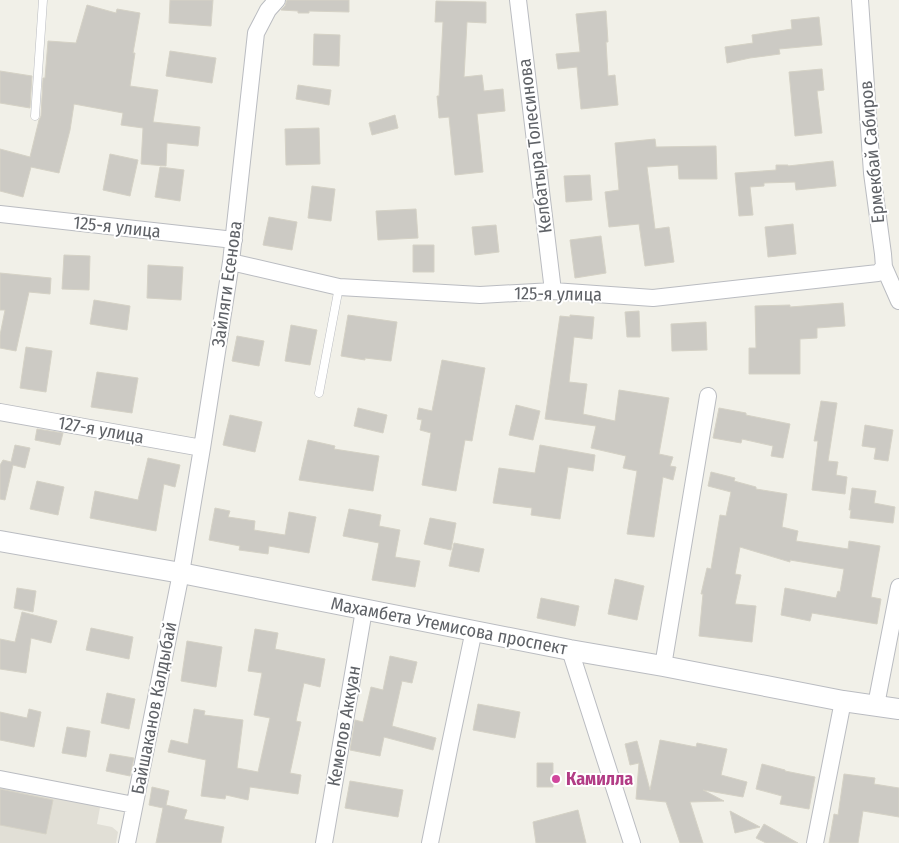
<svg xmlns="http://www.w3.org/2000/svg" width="899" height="843" viewBox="0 0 899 843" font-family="'Fira Sans Condensed',sans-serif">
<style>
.education{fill:#e1dfd6}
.building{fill:#cccac4;stroke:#d5d2c6}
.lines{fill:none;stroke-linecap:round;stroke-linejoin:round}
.service-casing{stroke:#babcc1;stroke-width:9}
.minor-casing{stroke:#babcc1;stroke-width:18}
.tertiary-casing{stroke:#babcc1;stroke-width:22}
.service{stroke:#fff;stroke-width:8}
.minor{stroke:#fff;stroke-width:16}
.tertiary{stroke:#fff;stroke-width:20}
.hotel-dot{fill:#d1479c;stroke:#fff;stroke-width:2}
.labels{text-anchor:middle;stroke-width:4;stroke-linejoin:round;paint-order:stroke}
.street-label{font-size:18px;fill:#5f6267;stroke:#fff}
.hotel-label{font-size:18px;font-weight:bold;fill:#b23c85;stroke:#fff;text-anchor:start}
</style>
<rect width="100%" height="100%" fill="#f1f0e8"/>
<!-- education -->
<path class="education" d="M 0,782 L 101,802 L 97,824 L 112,827 L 118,832 L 116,843 L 0,843 Z"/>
<!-- building -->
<path class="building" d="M 170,0 L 213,0 L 211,26 L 169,23 Z
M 287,0 L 349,0 L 349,12 L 309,11 L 309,13 L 298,13 L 298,11 L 281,10 L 285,6 Z
M 436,1 L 486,2 L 486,23 L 467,22 L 464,77 L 482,75 L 484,91 L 503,89 L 505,111 L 477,114 L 483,172 L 455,175 L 449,117 L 439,118 L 437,96 L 439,96 L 443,22 L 435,22 Z
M 87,5 L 116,13 L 117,9 L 140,13 L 133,53 L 135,53 L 130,86 L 158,90 L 153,122 L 200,127 L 198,146 L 167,143 L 166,166 L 141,164 L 143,128 L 121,125 L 123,113 L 74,104 L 70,130 L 59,173 L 31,167 L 23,197 L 0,191 L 0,149 L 30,157 L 39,120 L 41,116 L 43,78 L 45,78 L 48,41 L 76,43 Z
M 606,11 L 608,42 L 606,42 L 608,76 L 615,75 L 618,105 L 581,109 L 577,67 L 558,69 L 556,54 L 580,52 L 576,14 Z
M 819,17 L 822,45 L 779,49 L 780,54 L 750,58 L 727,63 L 725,47 L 753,43 L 752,35 L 792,29 L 791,20 Z
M 314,34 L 340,35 L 339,66 L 313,65 Z
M 170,51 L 216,58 L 212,83 L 166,76 Z
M 822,69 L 824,90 L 817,91 L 822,133 L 795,136 L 789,72 Z
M 0,71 L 32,76 L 30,108 L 0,103 Z
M 298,85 L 331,90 L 329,105 L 296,99 Z
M 395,115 L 398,128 L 372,135 L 369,123 Z
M 319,128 L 320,164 L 286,165 L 285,129 Z
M 655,139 L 656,147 L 716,146 L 717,179 L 679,179 L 678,165 L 647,167 L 655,229 L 669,227 L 674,262 L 645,266 L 639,224 L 609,227 L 605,192 L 619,190 L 615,143 Z
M 110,154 L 138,160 L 130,196 L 103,190 Z
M 833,161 L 836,186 L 796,190 L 795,182 L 764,183 L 764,186 L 750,187 L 753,215 L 739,216 L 735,173 L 776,170 L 776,165 L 788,165 L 788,166 Z
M 160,167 L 184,170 L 180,201 L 155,197 Z
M 590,175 L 592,200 L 566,202 L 564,176 Z
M 312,186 L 335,189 L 331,221 L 308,218 Z
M 416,209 L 418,238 L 378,240 L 376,211 Z
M 269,217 L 297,222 L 292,250 L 263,245 Z
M 793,224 L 796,254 L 768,257 L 765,227 Z
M 496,225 L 499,252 L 475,255 L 472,227 Z
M 601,236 L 606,273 L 575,278 L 570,240 Z
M 413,245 L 434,245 L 434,272 L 413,272 Z
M 64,255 L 90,256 L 89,290 L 62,289 Z
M 148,265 L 183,267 L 181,300 L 147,298 Z
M 0,273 L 51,278 L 50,294 L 29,292 L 16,351 L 0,348 L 0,335 L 5,310 L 0,310 Z
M 94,300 L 130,306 L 127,330 L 90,324 Z
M 843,303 L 845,326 L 817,328 L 817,338 L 800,339 L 800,374 L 749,374 L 749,348 L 756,348 L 755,306 L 790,305 L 790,307 Z
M 639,311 L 640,337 L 627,337 L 625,312 Z
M 348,315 L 397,322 L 391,361 L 365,358 L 365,360 L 341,356 Z
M 570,315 L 594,317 L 592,339 L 574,337 L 569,382 L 587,384 L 583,414 L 615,421 L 619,390 L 669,398 L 659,454 L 673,457 L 670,466 L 676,467 L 673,480 L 663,477 L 654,537 L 627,534 L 637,471 L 623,468 L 626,456 L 591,448 L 596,426 L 545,419 L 560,316 L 570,317 Z
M 706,322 L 707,350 L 672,351 L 671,324 Z
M 291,325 L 317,330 L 310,365 L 285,361 Z
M 237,336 L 264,341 L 259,366 L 232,361 Z
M 26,347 L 52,351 L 46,392 L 20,388 Z
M 442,360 L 485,368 L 472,441 L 465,440 L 456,491 L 422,485 L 431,433 L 420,430 L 422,420 L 417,419 L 419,408 L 432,411 Z
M 97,372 L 138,378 L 132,413 L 91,407 Z
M 821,401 L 837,403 L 828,461 L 838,462 L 836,475 L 847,477 L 845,494 L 812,490 L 818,441 L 814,441 Z
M 516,405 L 540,411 L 533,440 L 509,435 Z
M 358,408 L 387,415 L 383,433 L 354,426 Z
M 719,408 L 746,413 L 746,415 L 790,424 L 783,458 L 771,456 L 773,446 L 742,439 L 741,443 L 713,438 Z
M 230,415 L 262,422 L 255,452 L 223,445 Z
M 865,425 L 893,430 L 888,461 L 874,459 L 876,448 L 862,446 Z
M 37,429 L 63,433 L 60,445 L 35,440 Z
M 308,440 L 335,446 L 334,449 L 379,456 L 373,491 L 299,480 Z
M 15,445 L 30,448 L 25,468 L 13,465 L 5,500 L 0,499 L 0,465 L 3,460 L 11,462 Z
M 540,445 L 595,455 L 593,471 L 568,467 L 560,519 L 531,515 L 532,508 L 493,503 L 499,468 L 535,473 Z
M 148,458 L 180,465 L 175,487 L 164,484 L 156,531 L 90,518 L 95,491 L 138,500 Z
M 711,472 L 735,478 L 734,481 L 756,487 L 756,489 L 787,494 L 782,527 L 798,531 L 796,541 L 848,549 L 849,541 L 880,546 L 871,597 L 881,599 L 877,624 L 812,613 L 810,621 L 781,615 L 785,588 L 836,598 L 838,591 L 840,592 L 844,569 L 790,560 L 790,562 L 740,547 L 735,574 L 741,575 L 735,604 L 756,606 L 752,642 L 699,636 L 703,594 L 701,594 L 707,568 L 711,569 L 720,515 L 726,516 L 731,492 L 708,486 Z
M 37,481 L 64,487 L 58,515 L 30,509 Z
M 852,488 L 876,491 L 874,503 L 895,507 L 893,523 L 850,518 L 851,510 L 849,510 Z
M 215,508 L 230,511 L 228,517 L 255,521 L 254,530 L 285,535 L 289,512 L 316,517 L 309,553 L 269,546 L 268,554 L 239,550 L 240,546 L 209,540 Z
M 349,509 L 381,515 L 379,526 L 400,530 L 395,557 L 420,561 L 415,587 L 372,580 L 379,543 L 343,536 Z
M 430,518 L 456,523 L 451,550 L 424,544 Z
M 454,543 L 484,549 L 479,572 L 449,566 Z
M 615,579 L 644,586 L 637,620 L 608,614 Z
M 17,588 L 36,591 L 33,612 L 14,608 Z
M 541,598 L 579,606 L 575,626 L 537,618 Z
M 22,612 L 57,621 L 51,643 L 31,638 L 26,673 L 0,669 L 0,639 L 15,642 Z
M 91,628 L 133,637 L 129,659 L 86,650 Z
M 255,629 L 278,633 L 275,649 L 325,659 L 320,687 L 304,683 L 296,721 L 301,722 L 290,773 L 301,775 L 298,794 L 250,787 L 248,800 L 226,795 L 225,799 L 201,796 L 206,760 L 168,752 L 171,740 L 188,744 L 194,709 L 205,711 L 204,715 L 243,720 L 237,768 L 258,772 L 270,718 L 254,715 L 262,673 L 248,671 Z
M 187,641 L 222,647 L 216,687 L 181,681 Z
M 390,656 L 417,662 L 412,683 L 402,681 L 392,726 L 436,738 L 433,750 L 384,737 L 380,756 L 350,750 L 355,720 L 363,722 L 371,687 L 383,690 Z
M 107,693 L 135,699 L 129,729 L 101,723 Z
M 478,704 L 520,712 L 515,738 L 473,730 Z
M 29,709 L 41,712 L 34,747 L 0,740 L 0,712 L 27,718 Z
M 67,727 L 90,731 L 86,757 L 62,753 Z
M 660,740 L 696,747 L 697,743 L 727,749 L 721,775 L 747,782 L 743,797 L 703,790 L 724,801 L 690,802 L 703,843 L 680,843 L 666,802 L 636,799 L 639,763 L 630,765 L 625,744 L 637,741 L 650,790 Z
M 110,754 L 134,758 L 130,776 L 106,771 Z
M 537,763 L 553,763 L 553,787 L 537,787 Z
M 762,764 L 785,770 L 785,771 L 815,777 L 809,809 L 780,804 L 782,796 L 756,789 Z
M 844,774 L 875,778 L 874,784 L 899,788 L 899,817 L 863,811 L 858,843 L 829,843 L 834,814 L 838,815 Z
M 350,781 L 403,790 L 398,817 L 345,808 Z
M 152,787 L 169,791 L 166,805 L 187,810 L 184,819 L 224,827 L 221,843 L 156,843 L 163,808 L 149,805 Z
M 0,789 L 53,800 L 46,834 L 0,825 Z
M 578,810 L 586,843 L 536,843 L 533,822 Z
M 730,811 L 760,827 L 735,833 Z
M 764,824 L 798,843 L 766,843 L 756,838 Z"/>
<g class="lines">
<!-- service casing -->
<g class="service-casing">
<path id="service" d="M 35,116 L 43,0
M 319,393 L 339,287"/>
</g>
<!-- minor casing -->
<g class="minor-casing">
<path id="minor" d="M 518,0 L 553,291
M 860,0 L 872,173 L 883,254 L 884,267 L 899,301
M 0,214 L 234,240
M 231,262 L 339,287 L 480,295 L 553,291 L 653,298 L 878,273 L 884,267
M 0,412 L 202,448
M 570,650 L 632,843
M 663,666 L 708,396
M 876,705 L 899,587
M 0,779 L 134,805
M 127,843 L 181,573 L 202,448 L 231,262 L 256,33 L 268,10 L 277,0
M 324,843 L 364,610
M 430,843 L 450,744 L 474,630
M 815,843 L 843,701"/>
</g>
<!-- tertiary casing -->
<g class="tertiary-casing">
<path id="tertiary" d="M 0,541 L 181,573 L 570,650 L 663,666 L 843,701 L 899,709"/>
</g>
<!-- service -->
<use href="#service" class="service"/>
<!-- minor -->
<use href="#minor" class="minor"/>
<!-- tertiary -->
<use href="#tertiary" class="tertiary"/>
</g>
<!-- markers -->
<circle class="hotel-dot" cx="556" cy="779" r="5"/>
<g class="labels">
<!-- street labels -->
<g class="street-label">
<text transform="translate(535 146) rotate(-97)" y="6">Келбатыра Толесинова</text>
<text transform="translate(872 152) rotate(-95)" y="6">Ермекбай Сабиров</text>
<text transform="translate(117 227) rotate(6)" y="6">125-я улица</text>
<text transform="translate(227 284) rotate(-82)" y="6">Зайляги Есенова</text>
<text transform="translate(558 294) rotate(1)" y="6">125-я улица</text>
<text transform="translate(101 430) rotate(10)" y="6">127-я улица</text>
<text transform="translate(449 626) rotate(11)" y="6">Махамбета Утемисова проспект</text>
<text transform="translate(154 708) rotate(-79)" y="6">Байшаканов Калдыбай</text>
<text transform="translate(344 726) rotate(-80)" y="6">Кемелов Аккуан</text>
</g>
<!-- hotel labels -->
<g class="hotel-label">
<text x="566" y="785">Камилла</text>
</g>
</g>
</svg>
